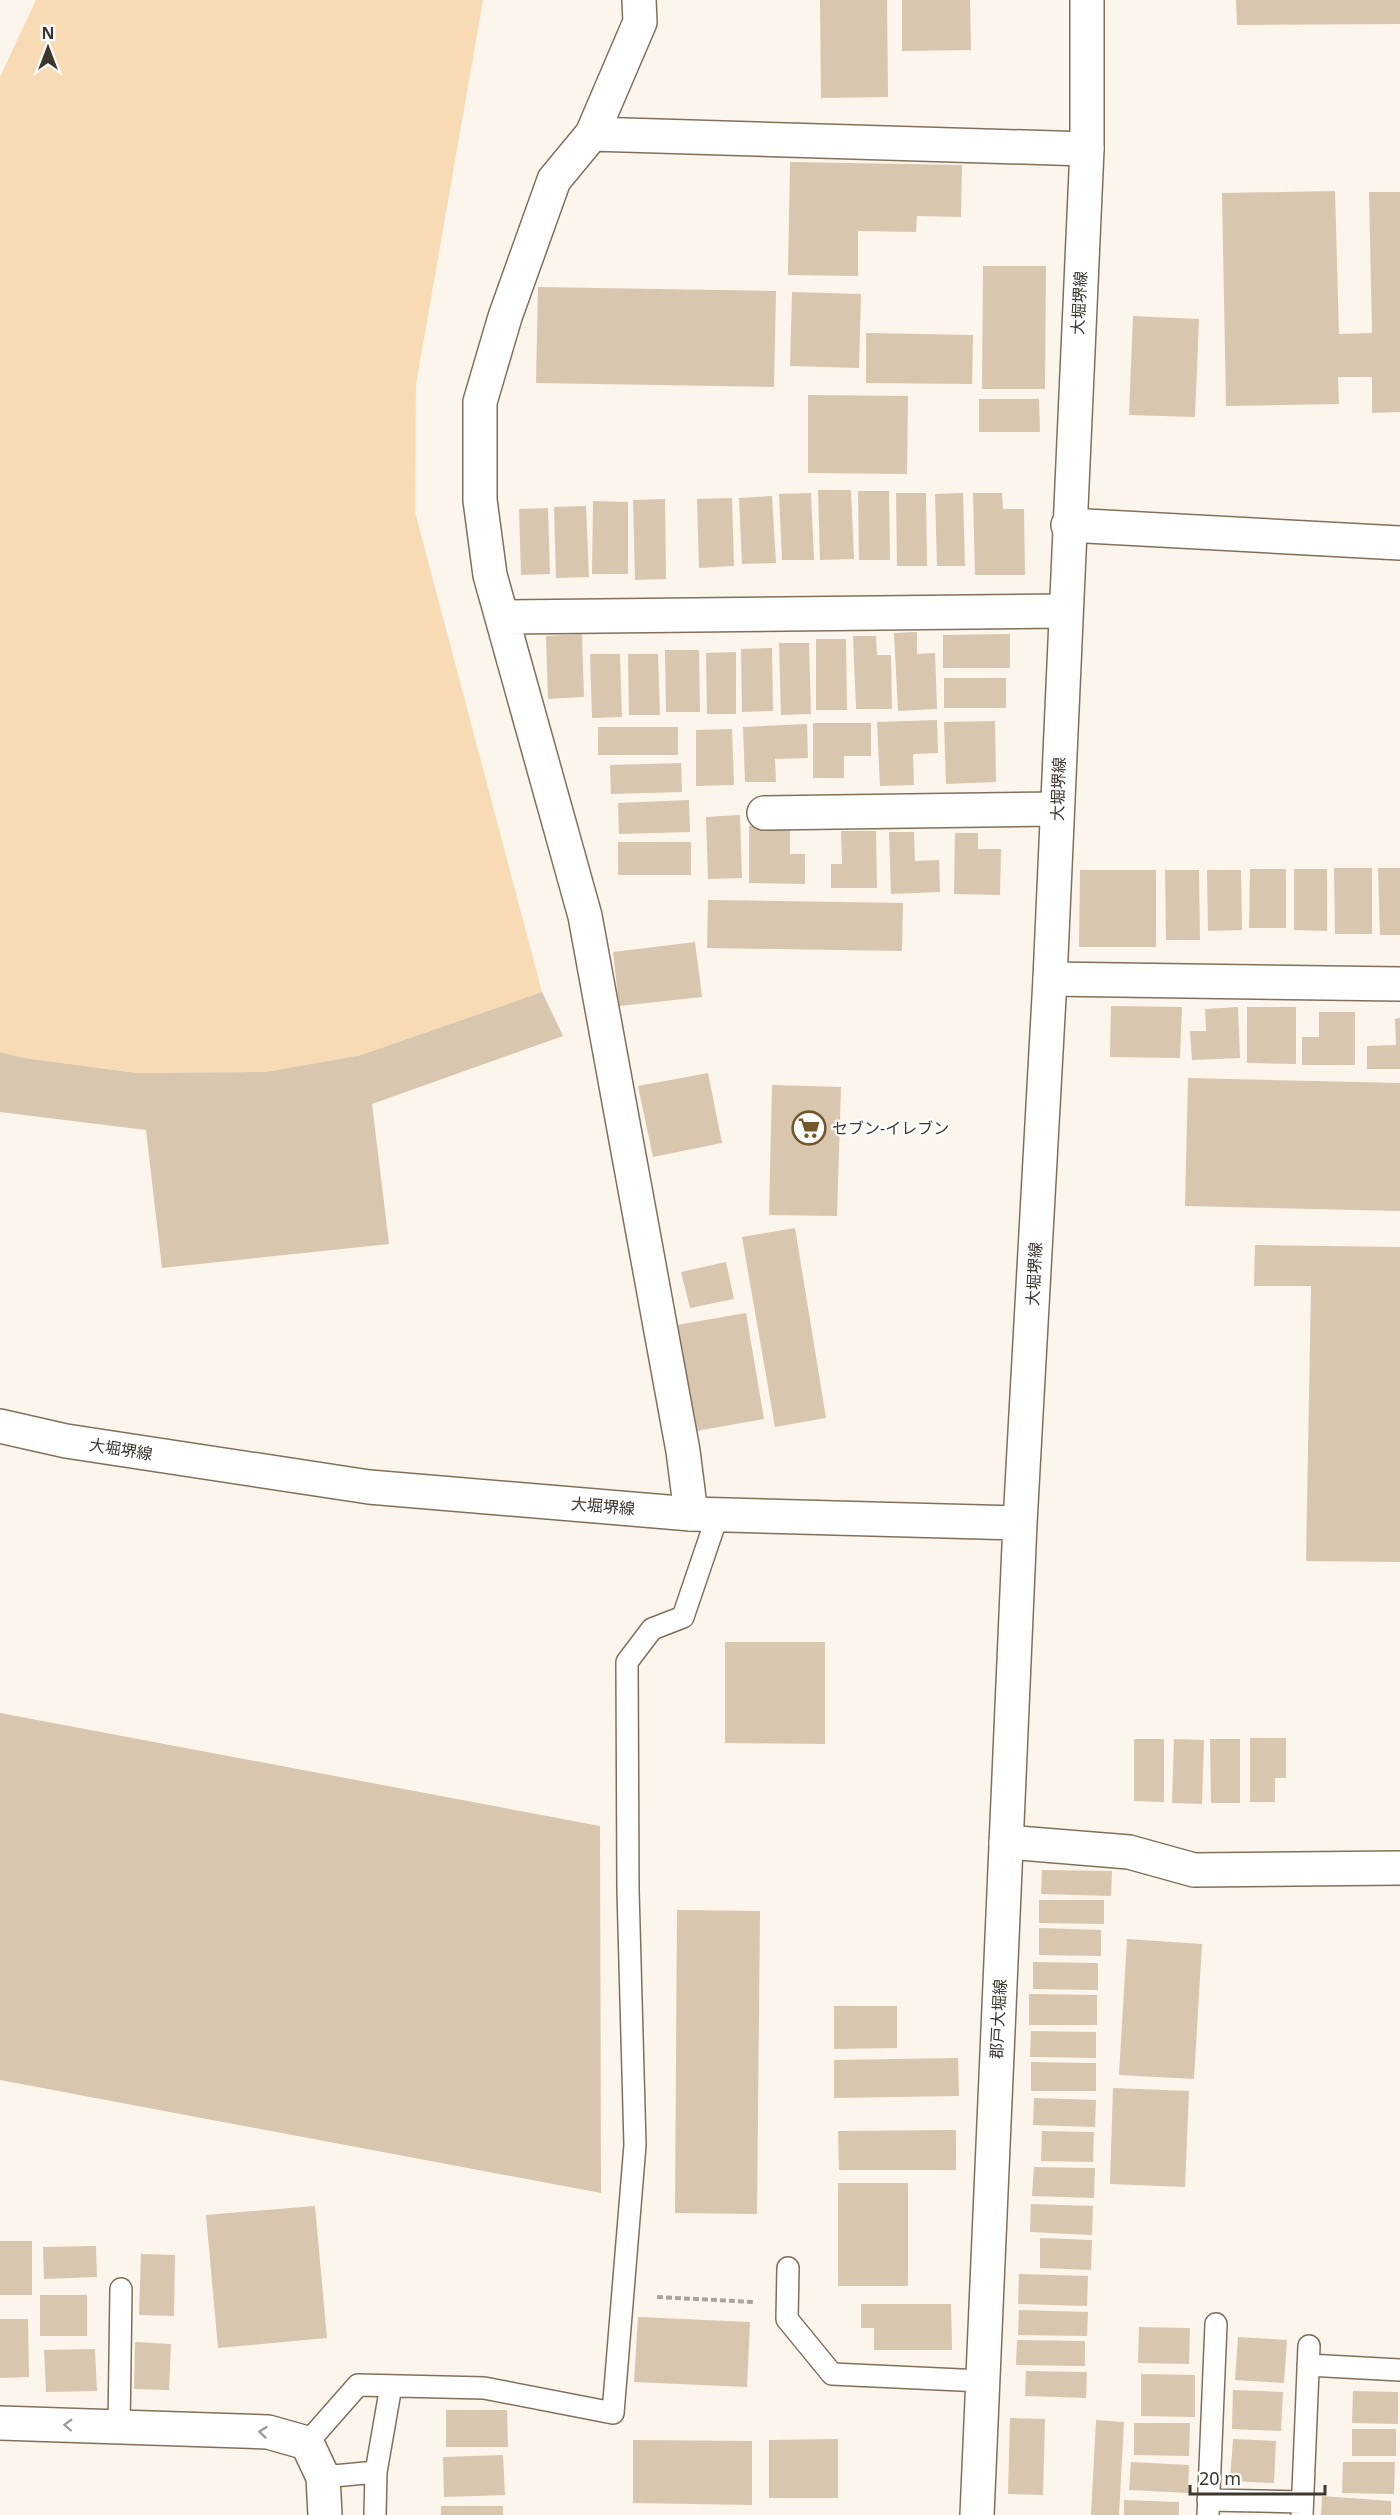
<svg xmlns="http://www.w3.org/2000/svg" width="1400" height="2515" viewBox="0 0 1400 2515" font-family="'Noto Sans','Noto Sans JP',sans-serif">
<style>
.green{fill:#f8dbb4}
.building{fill:#d8c6af}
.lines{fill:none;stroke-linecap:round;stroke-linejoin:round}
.service-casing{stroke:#80705b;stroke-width:24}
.minor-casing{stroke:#80705b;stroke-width:36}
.secondary-casing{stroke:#80705b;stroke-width:36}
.path{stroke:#a9a298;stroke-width:4;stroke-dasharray:6 3;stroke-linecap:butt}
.service{stroke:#fff;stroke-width:21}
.minor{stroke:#fff;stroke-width:33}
.secondary{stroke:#fff;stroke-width:33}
.oneway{stroke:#9e9a96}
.labels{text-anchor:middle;stroke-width:4.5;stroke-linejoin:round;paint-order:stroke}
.street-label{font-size:16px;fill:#3d362d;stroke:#fff}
.poi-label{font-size:16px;fill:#3d362d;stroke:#fff;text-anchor:start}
</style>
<rect width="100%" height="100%" fill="#fcf5eb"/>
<!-- green -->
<path class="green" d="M 36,0 L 483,0 L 416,384 L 415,512 L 542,992 L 361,1055 L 266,1072 L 137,1073 L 24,1058 L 0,1052 L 0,77 Z"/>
<!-- building -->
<path class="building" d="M 820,0 L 887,0 L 888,97 L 821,98 Z
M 902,0 L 970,0 L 971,50 L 902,51 Z
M 1236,0 L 1400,0 L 1400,24 L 1237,25 Z
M 790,162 L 962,165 L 961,217 L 917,216 L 916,232 L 858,231 L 858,276 L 788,275 Z
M 1335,191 L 1339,334 L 1372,333 L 1369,192 L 1400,192 L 1400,412 L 1372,413 L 1372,377 L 1338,377 L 1339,404 L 1226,406 L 1222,193 Z
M 983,266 L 1046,266 L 1045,389 L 982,389 Z
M 538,287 L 776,291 L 774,387 L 536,383 Z
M 792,292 L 861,294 L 859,368 L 790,366 Z
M 1133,316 L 1199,319 L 1195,417 L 1129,415 Z
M 866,333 L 973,335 L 972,384 L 866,383 Z
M 808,395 L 908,396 L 907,474 L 808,473 Z
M 979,399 L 1039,399 L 1040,432 L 979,432 Z
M 818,490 L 851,490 L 854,559 L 820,560 Z
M 858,491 L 889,491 L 890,560 L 859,560 Z
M 811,493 L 814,560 L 782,560 L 779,494 Z
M 896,493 L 926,493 L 927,566 L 897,566 Z
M 963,493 L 965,566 L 937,566 L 935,494 Z
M 973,493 L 1002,493 L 1003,509 L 1024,509 L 1025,575 L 975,575 Z
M 772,496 L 776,563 L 742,564 L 739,498 Z
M 732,498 L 734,566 L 699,568 L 697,499 Z
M 665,499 L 666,579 L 635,580 L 633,500 Z
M 593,501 L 628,502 L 628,574 L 592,574 Z
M 586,506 L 589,577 L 556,578 L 554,507 Z
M 548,508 L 550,574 L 521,575 L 519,509 Z
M 917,632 L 917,654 L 935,653 L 937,709 L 898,711 L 894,633 Z
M 582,634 L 584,697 L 548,699 L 546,636 Z
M 1010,634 L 1010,668 L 943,668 L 943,635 Z
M 853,636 L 876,636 L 877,655 L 891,655 L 892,709 L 856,709 Z
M 816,639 L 846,639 L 847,710 L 816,710 Z
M 779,643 L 809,643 L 811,714 L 781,715 Z
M 772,648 L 773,711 L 742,712 L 741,649 Z
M 665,650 L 699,650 L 700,712 L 666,712 Z
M 736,652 L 736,714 L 707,714 L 706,653 Z
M 590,654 L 620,654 L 622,717 L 592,718 Z
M 628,654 L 658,654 L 660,715 L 629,715 Z
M 944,678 L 1006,678 L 1006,708 L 944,708 Z
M 937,720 L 938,753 L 913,754 L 914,785 L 880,786 L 877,722 Z
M 995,721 L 996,782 L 946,784 L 944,722 Z
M 813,723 L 871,723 L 871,756 L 844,756 L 844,778 L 813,778 Z
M 807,724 L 808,758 L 775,759 L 776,782 L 745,782 L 743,727 Z
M 598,727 L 678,727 L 678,755 L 598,755 Z
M 732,729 L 734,785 L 696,786 L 696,730 Z
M 681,763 L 682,792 L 611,794 L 610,765 Z
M 689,800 L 690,832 L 619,834 L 618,803 Z
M 740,815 L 742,878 L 708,879 L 706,817 Z
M 749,826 L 790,827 L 790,854 L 805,854 L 805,884 L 749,883 Z
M 841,831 L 876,831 L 877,888 L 831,888 L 831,864 L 842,864 Z
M 889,832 L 914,832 L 915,861 L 939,860 L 940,892 L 891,894 Z
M 955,833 L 978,833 L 978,849 L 1001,849 L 1000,895 L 954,894 Z
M 618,842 L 691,842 L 691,875 L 618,875 Z
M 1334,868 L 1372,868 L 1372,934 L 1335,934 Z
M 1378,868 L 1400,868 L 1400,935 L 1380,935 Z
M 1250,869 L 1286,869 L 1286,928 L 1249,928 Z
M 1294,869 L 1327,869 L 1327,931 L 1294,930 Z
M 1080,870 L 1156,870 L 1156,947 L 1079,947 Z
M 1165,870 L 1199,870 L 1200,940 L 1166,940 Z
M 1207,870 L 1241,870 L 1242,930 L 1208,931 Z
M 708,900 L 903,903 L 902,951 L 707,948 Z
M 695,942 L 702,997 L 619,1006 L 613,952 Z
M 542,992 L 563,1036 L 372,1104 L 389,1244 L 162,1268 L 146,1130 L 0,1112 L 0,1052 L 24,1058 L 137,1073 L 266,1072 L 361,1055 Z
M 1111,1006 L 1182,1007 L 1180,1058 L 1110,1057 Z
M 1238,1007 L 1240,1058 L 1192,1060 L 1190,1031 L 1206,1031 L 1205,1009 Z
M 1247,1007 L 1296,1007 L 1296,1064 L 1247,1063 Z
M 1319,1012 L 1355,1012 L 1355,1065 L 1302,1065 L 1302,1037 L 1319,1037 Z
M 1400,1018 L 1400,1069 L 1367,1069 L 1367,1046 L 1396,1045 L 1395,1019 Z
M 708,1073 L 722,1143 L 653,1157 L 638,1086 Z
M 1188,1078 L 1400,1083 L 1400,1211 L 1185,1206 Z
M 772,1085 L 841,1087 L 837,1216 L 769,1215 Z
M 795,1228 L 826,1418 L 775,1427 L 742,1237 Z
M 1255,1245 L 1400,1247 L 1400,1562 L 1306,1561 L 1311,1286 L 1254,1286 Z
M 726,1262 L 734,1299 L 690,1308 L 681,1272 Z
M 746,1313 L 764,1419 L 696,1431 L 677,1325 Z
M 725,1642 L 825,1642 L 825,1744 L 725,1743 Z
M 0,1713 L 600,1826 L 601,2193 L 0,2080 Z
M 1250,1738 L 1286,1738 L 1286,1778 L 1275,1778 L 1275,1802 L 1250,1802 Z
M 1134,1739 L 1164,1739 L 1164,1802 L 1134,1801 Z
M 1174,1739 L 1204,1740 L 1202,1804 L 1172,1803 Z
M 1210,1739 L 1240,1739 L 1240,1803 L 1211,1803 Z
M 1042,1870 L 1112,1871 L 1111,1896 L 1041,1894 Z
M 1039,1900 L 1104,1900 L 1104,1924 L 1039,1923 Z
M 677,1910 L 760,1911 L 757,2214 L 675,2213 Z
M 1039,1928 L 1101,1930 L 1101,1956 L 1039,1955 Z
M 1127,1939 L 1202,1944 L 1194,2079 L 1119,2075 Z
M 1033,1962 L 1098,1963 L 1098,1990 L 1033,1989 Z
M 1029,1994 L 1097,1995 L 1097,2025 L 1029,2025 Z
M 834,2006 L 897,2006 L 897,2048 L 834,2049 Z
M 1031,2031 L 1096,2032 L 1096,2058 L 1030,2057 Z
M 958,2058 L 959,2096 L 834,2098 L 834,2060 Z
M 1031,2062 L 1096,2063 L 1096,2091 L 1031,2091 Z
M 1113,2088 L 1189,2091 L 1185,2187 L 1110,2184 Z
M 1034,2098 L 1096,2100 L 1095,2127 L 1033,2125 Z
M 956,2130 L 956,2170 L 839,2170 L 838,2131 Z
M 1042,2131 L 1094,2132 L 1093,2162 L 1041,2161 Z
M 1034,2167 L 1095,2168 L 1094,2198 L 1032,2196 Z
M 838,2183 L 908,2183 L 908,2286 L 838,2286 Z
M 1031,2204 L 1093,2206 L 1092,2235 L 1030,2232 Z
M 315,2206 L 327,2338 L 218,2348 L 206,2215 Z
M 1040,2238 L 1092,2240 L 1091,2270 L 1040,2268 Z
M 0,2241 L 32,2241 L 32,2295 L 0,2295 Z
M 96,2246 L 97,2277 L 44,2279 L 43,2247 Z
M 141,2254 L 175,2255 L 174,2316 L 139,2315 Z
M 1019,2274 L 1088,2276 L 1087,2306 L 1018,2304 Z
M 40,2295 L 87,2295 L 87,2336 L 40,2336 Z
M 861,2304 L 951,2304 L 952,2350 L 874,2350 L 874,2328 L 861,2328 Z
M 1019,2310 L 1088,2312 L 1087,2336 L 1018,2335 Z
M 638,2317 L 750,2322 L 747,2387 L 634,2382 Z
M 0,2319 L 28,2319 L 29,2377 L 0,2378 Z
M 1139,2327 L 1190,2328 L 1189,2364 L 1138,2363 Z
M 1238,2337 L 1287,2340 L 1284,2383 L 1235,2380 Z
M 1017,2340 L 1085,2341 L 1085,2366 L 1016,2365 Z
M 135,2342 L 171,2344 L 169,2390 L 134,2389 Z
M 95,2349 L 97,2391 L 46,2392 L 44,2350 Z
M 1026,2371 L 1087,2372 L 1086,2398 L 1025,2396 Z
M 1141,2374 L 1195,2375 L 1195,2417 L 1141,2416 Z
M 1233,2390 L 1283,2392 L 1281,2431 L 1232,2429 Z
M 1353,2391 L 1398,2392 L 1398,2424 L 1352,2423 Z
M 446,2410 L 507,2410 L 508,2447 L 446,2447 Z
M 1010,2418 L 1045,2419 L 1043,2495 L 1008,2494 Z
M 1096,2420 L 1124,2422 L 1119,2515 L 1091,2515 Z
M 1134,2423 L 1190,2423 L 1189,2456 L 1134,2455 Z
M 1352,2429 L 1396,2429 L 1396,2456 L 1352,2456 Z
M 838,2439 L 838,2498 L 769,2498 L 769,2440 Z
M 1233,2439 L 1276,2441 L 1274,2483 L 1230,2481 Z
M 633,2440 L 752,2441 L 752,2505 L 633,2503 Z
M 503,2455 L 505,2495 L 444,2497 L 443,2457 Z
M 1131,2462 L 1189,2465 L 1188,2493 L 1129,2490 Z
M 1343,2462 L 1395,2462 L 1394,2494 L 1342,2493 Z
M 1322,2496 L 1391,2501 L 1391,2515 L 1321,2515 Z
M 1124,2500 L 1179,2502 L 1179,2515 L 1124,2515 Z
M 441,2506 L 503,2506 L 503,2515 L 441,2515 Z"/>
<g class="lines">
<!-- service casing -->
<g class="service-casing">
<path id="service" d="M 788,2268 L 787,2319 L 832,2374 L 982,2381
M 1308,2365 L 1400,2370
M 119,2427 L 121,2289
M 307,2443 L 358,2385 L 484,2388 L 613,2413 L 635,2145 L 628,1890 L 627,1662 L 652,1629 L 683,1617 L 718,1514
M 323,2477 L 376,2472
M 1208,2500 L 1302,2502
M 375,2515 L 376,2472 L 391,2386
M 1208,2515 L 1216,2324
M 1302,2515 L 1309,2346"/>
</g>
<!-- minor casing -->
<g class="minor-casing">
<path id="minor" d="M 639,0 L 640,22 L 592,134 L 554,180 L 505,317 L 480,402 L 480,500 L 490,575 L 585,916 L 683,1451 L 691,1514
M 592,134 L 1087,149
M 1068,525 L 1400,543
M 502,617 L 1065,611
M 764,813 L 1057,809
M 1050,979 L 1400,984
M 1006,1842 L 1129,1852 L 1194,1870 L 1400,1868
M 0,2423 L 268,2432 L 307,2443 L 323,2477 L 325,2515"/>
</g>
<!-- secondary casing -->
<g class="secondary-casing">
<path id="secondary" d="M 0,1426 L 66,1441 L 369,1487 L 691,1514 L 1020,1523
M 977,2515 L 1020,1523 L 1050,979 L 1087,149 L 1087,0"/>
</g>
<!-- path -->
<path class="path" d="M 657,2297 L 754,2302"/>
<!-- service -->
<use href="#service" class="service"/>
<!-- minor -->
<use href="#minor" class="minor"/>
<!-- secondary -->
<use href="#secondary" class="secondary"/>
</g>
<!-- one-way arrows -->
<defs><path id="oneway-chevron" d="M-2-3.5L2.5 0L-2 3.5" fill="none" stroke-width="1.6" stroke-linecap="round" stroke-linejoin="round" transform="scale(1.5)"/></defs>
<g class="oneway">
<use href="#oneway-chevron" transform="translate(68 2425) rotate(-178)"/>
<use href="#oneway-chevron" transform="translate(263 2432) rotate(-174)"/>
</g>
<!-- icons -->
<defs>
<g id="supermarket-ring" transform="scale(1.725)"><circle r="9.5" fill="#fff" stroke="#75572c" stroke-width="1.5"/><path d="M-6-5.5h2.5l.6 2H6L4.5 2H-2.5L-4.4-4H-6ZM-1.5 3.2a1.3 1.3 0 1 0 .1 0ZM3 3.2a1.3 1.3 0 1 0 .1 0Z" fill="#75572c"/></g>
</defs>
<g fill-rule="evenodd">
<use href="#supermarket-ring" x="809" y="1128"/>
</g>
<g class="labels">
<!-- street labels -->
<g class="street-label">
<text transform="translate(1079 303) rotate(-87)" y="6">大堀堺線</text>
<text transform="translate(1058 789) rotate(-88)" y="6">大堀堺線</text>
<text transform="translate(1034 1274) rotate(-87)" y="6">大堀堺線</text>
<text transform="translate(121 1449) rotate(9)" y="6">大堀堺線</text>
<text transform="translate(603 1506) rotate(5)" y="6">大堀堺線</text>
<text transform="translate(998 2019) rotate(-87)" y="6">郡戸大堀線</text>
</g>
<!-- poi labels -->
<g class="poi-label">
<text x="832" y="1134">セブン-イレブン</text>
</g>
</g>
<!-- north arrow -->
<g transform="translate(48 48)" stroke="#ffffff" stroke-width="4.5" paint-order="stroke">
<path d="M0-4.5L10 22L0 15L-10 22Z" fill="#3d362d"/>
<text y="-9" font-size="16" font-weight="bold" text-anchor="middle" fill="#3d362d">N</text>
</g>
<!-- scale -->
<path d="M1190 2485v9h135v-9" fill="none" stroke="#3d362d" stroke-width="3"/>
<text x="1199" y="2485" font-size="18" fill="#3d362d" stroke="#ffffff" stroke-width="4.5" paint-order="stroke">20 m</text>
</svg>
